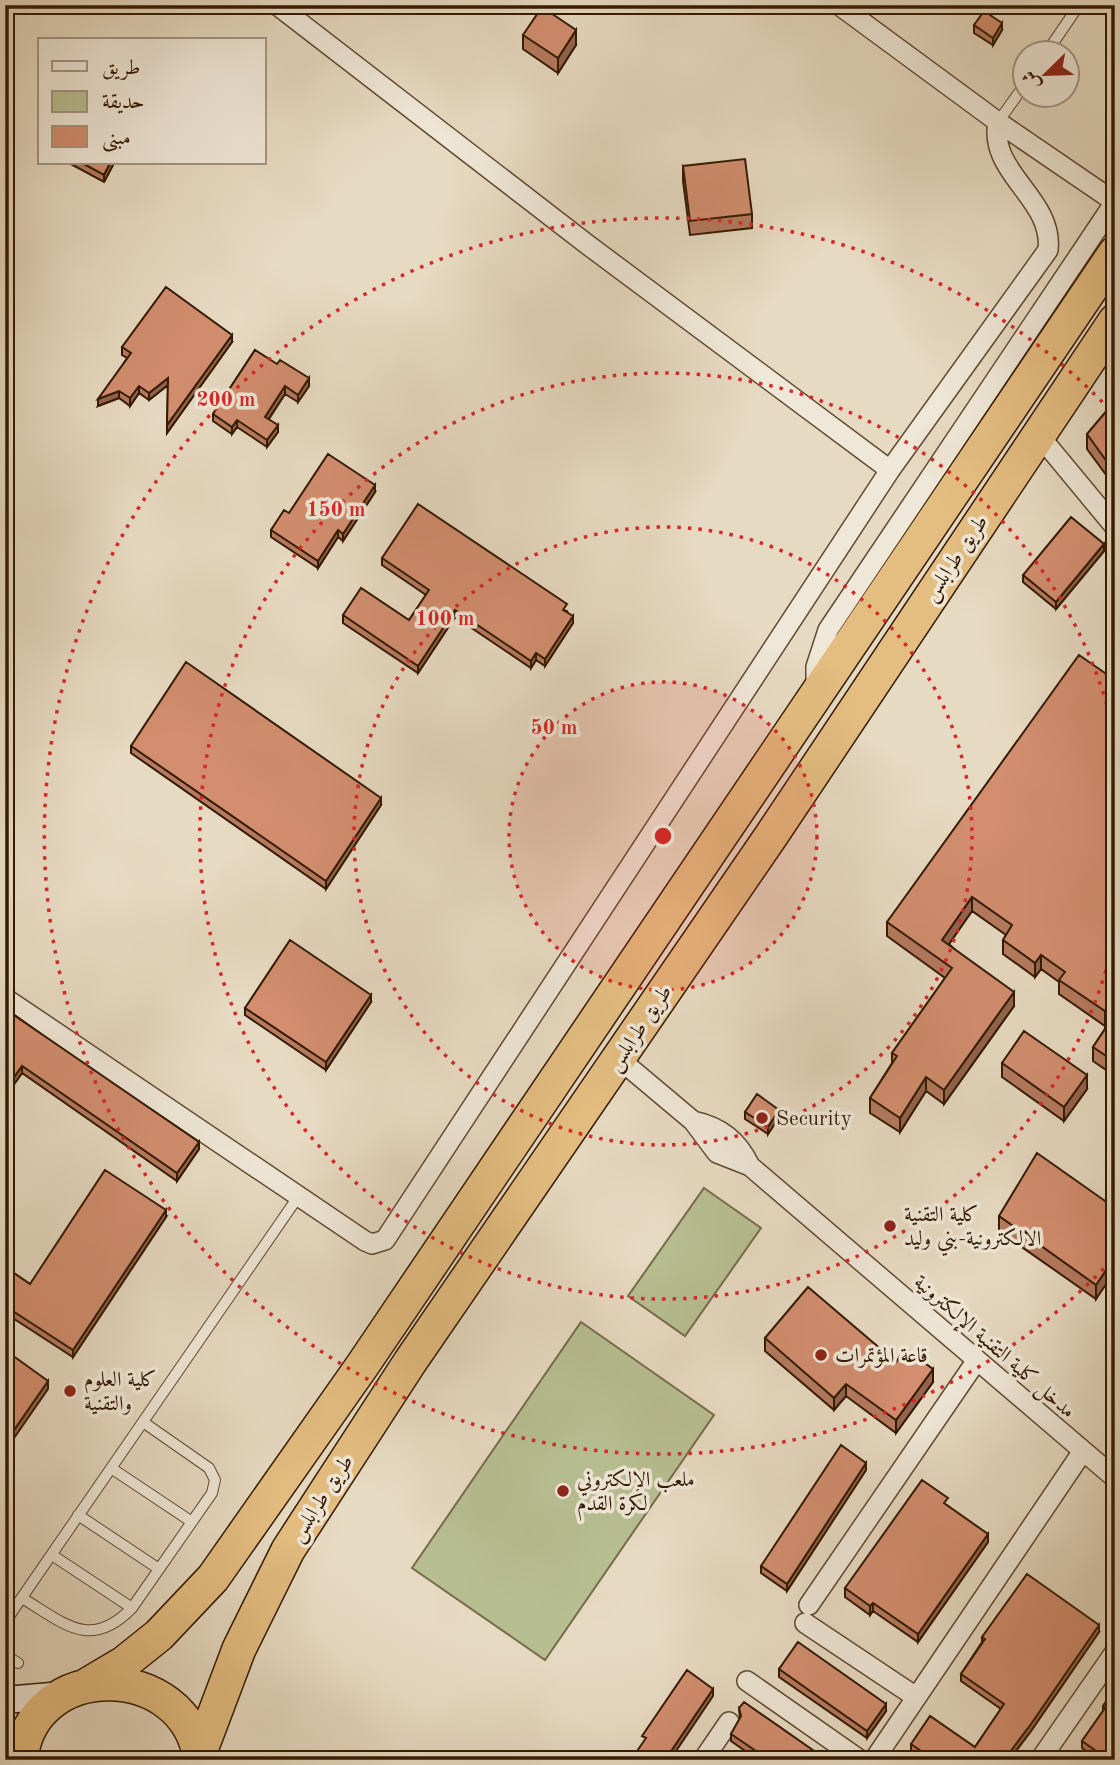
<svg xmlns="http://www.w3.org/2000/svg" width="1120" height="1765" viewBox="0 0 1120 1765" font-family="'Old Standard TT',Amiri,serif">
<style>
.green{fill:#b7bf92;stroke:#766c4a;stroke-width:2}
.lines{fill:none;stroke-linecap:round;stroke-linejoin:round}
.lane-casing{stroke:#614a32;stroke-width:12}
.street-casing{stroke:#614a32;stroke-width:22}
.secondary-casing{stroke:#341a02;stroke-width:29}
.highway-casing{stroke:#341a02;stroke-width:36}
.lane{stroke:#efe7d7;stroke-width:10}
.street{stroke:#efe7d7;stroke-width:19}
.secondary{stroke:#efe7d7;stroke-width:26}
.highway{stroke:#e4bd81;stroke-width:33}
.wall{fill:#b57a5f;stroke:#341a02;stroke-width:2}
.shaded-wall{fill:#93634e;stroke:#341a02;stroke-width:2}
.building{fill:#d28e6f;stroke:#341a02;stroke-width:2}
.ring{fill:none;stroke:#d62828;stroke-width:3.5;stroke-dasharray:3.5 7}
.poi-dot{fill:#8f2418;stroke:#efe7d7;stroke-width:2.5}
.labels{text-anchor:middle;stroke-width:7;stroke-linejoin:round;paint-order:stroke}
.street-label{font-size:21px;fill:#341a02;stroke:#efe7d7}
.poi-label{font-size:21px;fill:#341a02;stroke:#efe7d7;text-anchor:start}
.centre{fill:#d62828;stroke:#efe7d7;stroke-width:3.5}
.ring-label{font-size:21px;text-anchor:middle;font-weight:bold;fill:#d62828;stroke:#efe7d7;stroke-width:7;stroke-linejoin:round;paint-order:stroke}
</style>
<rect width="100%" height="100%" fill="#e7dac2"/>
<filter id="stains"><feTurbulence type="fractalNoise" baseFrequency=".00286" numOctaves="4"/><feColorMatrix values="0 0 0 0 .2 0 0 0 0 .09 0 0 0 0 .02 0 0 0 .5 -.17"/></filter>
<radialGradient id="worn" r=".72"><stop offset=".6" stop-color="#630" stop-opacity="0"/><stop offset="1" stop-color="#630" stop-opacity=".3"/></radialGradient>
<!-- green -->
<path class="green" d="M 704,1188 L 761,1228 L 685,1336 L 628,1296 Z
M 581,1322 L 714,1415 L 545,1660 L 412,1568 Z"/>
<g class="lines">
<!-- lane casing -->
<g class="lane-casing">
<path id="lane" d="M 1047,52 L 1079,5
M 998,122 L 1026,83
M 111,1468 L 192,1522
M 78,1515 L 159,1569
M 52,1555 L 132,1608
M 22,1598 C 64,1623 90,1651 132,1608 L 212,1493 L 215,1480 L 209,1468 L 143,1422
M 5,1622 L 300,1194
M 5,1655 L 18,1663"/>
</g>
<!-- street casing -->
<g class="street-casing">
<path id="street" d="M 277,5 L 588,245 L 890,470
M 839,5 L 998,122 L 1115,202
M 1038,434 L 1115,527
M 816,689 L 816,667 L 828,630 L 1115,202
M 5,998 L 365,1241 L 372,1244 L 385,1240 L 890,470 L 1048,250 C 1054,199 988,173 998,122
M 618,1058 L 693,1121 L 717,1153 L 750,1166
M 693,1121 C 721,1127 738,1141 750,1166 L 1115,1478
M 809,1605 L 977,1360
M 805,1623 L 916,1697
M 747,1681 L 860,1760
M 703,1760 L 729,1722
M 874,1760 L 1083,1451
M 1040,1760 L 1115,1652"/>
</g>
<!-- secondary casing -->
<g class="secondary-casing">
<path id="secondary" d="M 5,1700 L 63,1695"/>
</g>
<!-- highway casing -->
<g class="highway-casing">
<path id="highway" d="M 87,1685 L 124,1663 L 159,1635 L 213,1578 L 362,1366 L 1115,253
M 199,1755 L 239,1649 L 288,1550 L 410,1362 L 771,836 L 1115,321
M 21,1760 C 30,1658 187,1659 200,1760"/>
</g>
<!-- lane -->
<use href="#lane" class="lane"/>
<!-- street -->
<use href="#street" class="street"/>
<!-- secondary -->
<use href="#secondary" class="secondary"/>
<!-- highway -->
<use href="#highway" class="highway"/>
</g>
<!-- wall -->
<path class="wall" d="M 974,25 L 1002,30 L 993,45 L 974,33 Z
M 523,35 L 576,45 L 558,73 L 523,49 Z
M 69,163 L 114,163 L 104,182 Z
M 683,166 L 752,214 L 752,228 L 690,235 L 683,181 Z
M 232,342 L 167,433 L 168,385 L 149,400 L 139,393 L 130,406 L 119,398 L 98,406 L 127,358 L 122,355 L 122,347 Z
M 255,350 L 309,386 L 298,402 L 285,394 L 269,419 L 278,432 L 267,447 L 237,427 L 232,434 L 213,421 L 213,414 Z
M 1115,401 L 1115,487 L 1087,449 L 1087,434 Z
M 375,492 L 343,541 L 338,537 L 318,568 L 271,537 L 271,530 L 289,513 Z
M 1104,551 L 1056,609 L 1023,582 L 1023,575 Z
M 382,558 L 567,611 L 573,623 L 545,666 L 536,660 L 531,668 L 455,617 L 418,673 L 343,623 L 343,615 L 409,620 L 426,595 L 382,565 Z
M 1115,680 L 1105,1026 L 1059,994 L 1059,982 L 1041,969 L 1035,977 L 1003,954 L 1003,940 L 1006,935 L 972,911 L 949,944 L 1014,1006 L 944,1104 L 926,1091 L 900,1132 L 870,1113 L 870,1098 L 892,1063 L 892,1053 L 945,978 L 887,936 L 887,922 Z
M 131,746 L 381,805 L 326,889 L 131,753 Z
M 371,1002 L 326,1070 L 245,1015 L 245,1008 Z
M 5,1008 L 199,1149 L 177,1181 L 22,1073 L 5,1097 Z
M 1115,1014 L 1115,1076 L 1093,1061 L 1093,1047 Z
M 1002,1063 L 1087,1089 L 1064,1121 L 1002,1077 Z
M 745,1112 L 779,1117 L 768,1134 L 745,1119 Z
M 1115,1208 L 1096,1299 L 999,1231 L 999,1216 Z
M 166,1217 L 73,1357 L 5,1313 L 5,1267 L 30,1284 Z
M 765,1338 L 896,1362 L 933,1382 L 896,1433 L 846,1396 L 834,1410 L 765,1351 Z
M 866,1470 L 787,1591 L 761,1573 L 761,1566 Z
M 948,1506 L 988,1542 L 918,1642 L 873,1611 L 870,1615 L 845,1597 L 845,1588 Z
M 1099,1632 L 1031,1731 L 1009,1760 L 924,1760 L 911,1751 L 911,1744 L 975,1747 L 1001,1709 L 961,1681 L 961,1674 L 982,1642 L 982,1637 Z
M 779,1669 L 886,1711 L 867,1738 L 779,1677 Z
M 1115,1689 L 1115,1760 L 1099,1760 L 1082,1748 L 1082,1741 L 1103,1711 L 1103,1706 Z
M 739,1708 L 827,1760 L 758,1760 L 731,1741 L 731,1734 L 740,1719 Z"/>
<!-- shaded-wall -->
<path class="shaded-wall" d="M 1002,23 L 1002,30 L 993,45 L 993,38 Z
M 576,30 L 576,45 L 558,73 L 558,58 Z
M 110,163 L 114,163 L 104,182 L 104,175 Z
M 232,335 L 232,342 L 167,433 L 167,425 Z
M 168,378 L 168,385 L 149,400 L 149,393 Z
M 309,378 L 309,386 L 298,402 L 298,395 Z
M 139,386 L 139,393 L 130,406 L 130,398 Z
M 285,386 L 285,394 L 265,424 L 265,417 Z
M 119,391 L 119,398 L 98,406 L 98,399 Z
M 237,420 L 237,427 L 232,434 L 232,427 Z
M 278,425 L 278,432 L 267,447 L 267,440 Z
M 375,485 L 375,492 L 343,541 L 343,534 Z
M 338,530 L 338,537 L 318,568 L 318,561 Z
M 1104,544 L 1104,551 L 1056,609 L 1056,602 Z
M 455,610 L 455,617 L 418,673 L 418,666 Z
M 573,616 L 573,623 L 545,666 L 545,659 Z
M 536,653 L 536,660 L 531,668 L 531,661 Z
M 381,798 L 381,805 L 326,889 L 326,881 Z
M 972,897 L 972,911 L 942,954 L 942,940 Z
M 1041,955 L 1041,969 L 1035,977 L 1035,963 Z
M 1014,992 L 1014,1006 L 944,1104 L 944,1090 Z
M 371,995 L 371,1002 L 326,1070 L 326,1062 Z
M 1115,995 L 1115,1009 L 1105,1026 L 1105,1011 Z
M 22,1066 L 22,1073 L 5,1097 L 5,1090 Z
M 1087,1075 L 1087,1089 L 1064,1121 L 1064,1107 Z
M 926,1077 L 926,1091 L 900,1132 L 900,1118 Z
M 779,1110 L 779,1117 L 768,1134 L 768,1127 Z
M 199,1142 L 199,1149 L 177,1181 L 177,1173 Z
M 166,1210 L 166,1217 L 73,1357 L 73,1350 Z
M 1115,1257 L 1115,1271 L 1096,1299 L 1096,1285 Z
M 933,1369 L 933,1382 L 896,1433 L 896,1420 Z
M 48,1381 L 48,1389 L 5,1451 L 5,1443 Z
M 846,1384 L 846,1396 L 834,1410 L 834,1398 Z
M 866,1463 L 866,1470 L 787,1591 L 787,1584 Z
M 988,1534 L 988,1542 L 918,1642 L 918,1634 Z
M 873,1603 L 873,1611 L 870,1615 L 870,1606 Z
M 1099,1625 L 1099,1632 L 1031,1731 L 1009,1760 L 1004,1760 Z
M 713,1689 L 713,1696 L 670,1760 L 665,1760 Z
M 886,1704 L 886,1711 L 867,1738 L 867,1731 Z"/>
<!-- building -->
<path class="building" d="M 542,7 L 576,30 L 558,58 L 523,35 Z
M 984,11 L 1002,23 L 993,38 L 974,25 Z
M 745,159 L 752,214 L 690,221 L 683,166 Z
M 82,163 L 110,163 L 104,175 Z
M 166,287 L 232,335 L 167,425 L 168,378 L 149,393 L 139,386 L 130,398 L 119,391 L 98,399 L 131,353 L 122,347 Z
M 255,350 L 277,364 L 280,360 L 309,378 L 298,395 L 285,386 L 265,417 L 278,425 L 267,440 L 237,420 L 232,427 L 213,414 Z
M 1115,401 L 1115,473 L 1087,434 Z
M 328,454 L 375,485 L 343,534 L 338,530 L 318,561 L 271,530 L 284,510 L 289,513 Z
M 418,504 L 567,604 L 563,610 L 573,616 L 545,659 L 536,653 L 531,661 L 455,610 L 418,666 L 343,615 L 361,588 L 409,620 L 429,590 L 382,558 Z
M 1071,517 L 1104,544 L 1056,602 L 1023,575 Z
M 1079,655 L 1115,680 L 1115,995 L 1105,1011 L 1059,980 L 1065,972 L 1041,955 L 1035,963 L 1003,940 L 1012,925 L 972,897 L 942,940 L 1014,992 L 944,1090 L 926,1077 L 900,1118 L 870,1098 L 897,1056 L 892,1053 L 952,968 L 887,922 Z
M 186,662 L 381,798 L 326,881 L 131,746 Z
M 290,940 L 371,995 L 326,1062 L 245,1008 Z
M 5,1009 L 199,1142 L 177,1173 L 22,1066 L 5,1090 Z
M 1115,1014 L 1115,1062 L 1093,1047 Z
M 1024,1031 L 1087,1075 L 1064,1107 L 1002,1063 Z
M 757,1094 L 779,1110 L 768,1127 L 745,1112 Z
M 1037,1153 L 1115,1208 L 1115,1257 L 1096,1285 L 999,1216 Z
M 105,1170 L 166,1210 L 73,1350 L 5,1306 L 5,1267 L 30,1284 Z
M 808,1287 L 896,1362 L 905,1349 L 933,1369 L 896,1420 L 846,1384 L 834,1398 L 765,1338 Z
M 5,1350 L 48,1381 L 5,1443 Z
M 841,1445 L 866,1463 L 787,1584 L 761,1566 Z
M 922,1480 L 948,1498 L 944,1503 L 988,1534 L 918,1634 L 873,1603 L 870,1606 L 845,1588 Z
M 1027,1574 L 1099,1625 L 1031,1724 L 1004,1760 L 934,1760 L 911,1744 L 930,1716 L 975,1747 L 1004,1704 L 961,1674 L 985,1639 L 982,1637 Z
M 798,1642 L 886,1704 L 867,1731 L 779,1669 Z
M 687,1670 L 713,1689 L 665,1760 L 631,1760 L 646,1738 L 642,1736 Z
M 1115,1689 L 1115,1760 L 1109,1760 L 1082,1741 L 1105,1708 L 1103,1706 Z
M 744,1702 L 827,1760 L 769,1760 L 731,1734 L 741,1716 L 739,1708 Z"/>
<!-- distance rings -->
<circle cx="663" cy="836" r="154" fill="#d62828" fill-opacity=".12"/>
<g class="ring">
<circle cx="663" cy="836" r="154"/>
<circle cx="663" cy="836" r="309"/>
<path d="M1114 940A463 463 0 1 1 1114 732"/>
<path d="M1111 1261A618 618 0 1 1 1111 411"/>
</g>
<!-- markers -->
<g class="poi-dot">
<circle cx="762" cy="1118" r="7"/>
<circle cx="890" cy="1226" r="7"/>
<circle cx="821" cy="1355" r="7"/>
<circle cx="70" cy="1391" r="7"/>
<circle cx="563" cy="1491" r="7"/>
</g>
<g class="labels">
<!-- street labels -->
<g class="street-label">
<text transform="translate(955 558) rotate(-56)" y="7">طريق طرابلس</text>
<text transform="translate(639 1028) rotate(-56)" y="7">طريق طرابلس</text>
<text transform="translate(995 1346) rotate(41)" y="7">مدخل كلية التقنية الإلكترونية</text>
<text transform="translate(321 1498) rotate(-57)" y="7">طريق طرابلس</text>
</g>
<!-- poi labels -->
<g class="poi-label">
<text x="776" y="1125">Security</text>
<text x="904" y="1221">كلية التقنية<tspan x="904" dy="24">الالكترونية-بني وليد</tspan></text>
<text x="835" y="1362">قاعة المؤتمرات</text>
<text x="84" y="1386">كلية العلوم<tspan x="84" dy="24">والتقنية</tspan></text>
<text x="577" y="1486">ملعب الإلكتروني<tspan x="577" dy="24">لكرة القدم</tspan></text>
</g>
</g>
<circle cx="663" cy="836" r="10" class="centre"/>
<g class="ring-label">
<text x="226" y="406">200 m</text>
<text x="336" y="516">150 m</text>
<text x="445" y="625">100 m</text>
<text x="554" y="734">50 m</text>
</g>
<!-- margin -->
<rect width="1120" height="1765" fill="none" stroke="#e7dac2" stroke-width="28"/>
<rect x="7" y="7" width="1106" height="1751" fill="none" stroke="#341a02" stroke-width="3.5"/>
<rect x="14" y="14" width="1092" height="1737" fill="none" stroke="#341a02" stroke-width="2"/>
<!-- legend -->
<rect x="38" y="38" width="228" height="126" fill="#efe7d7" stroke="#a49582" stroke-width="2"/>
<rect x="52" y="61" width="35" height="10" fill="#efe7d7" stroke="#a49582" stroke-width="2"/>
<text x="102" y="74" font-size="21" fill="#341a02">طريق</text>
<rect x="52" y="91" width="35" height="21" fill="#b7bf92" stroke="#a49582" stroke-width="2"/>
<text x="102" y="108" font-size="21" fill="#341a02">حديقة</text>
<rect x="52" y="126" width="35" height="21" fill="#d28e6f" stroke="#a49582" stroke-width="2"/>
<text x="102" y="144" font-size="21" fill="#341a02">مبنى</text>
<!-- north arrow -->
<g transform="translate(1046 74) rotate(247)"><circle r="33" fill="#efe7d7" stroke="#a49582" stroke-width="2"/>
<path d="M0-5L12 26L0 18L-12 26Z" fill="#8f2418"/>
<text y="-10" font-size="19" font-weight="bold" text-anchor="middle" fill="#341a02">ش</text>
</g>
<rect width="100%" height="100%" filter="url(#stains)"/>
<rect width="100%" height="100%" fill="url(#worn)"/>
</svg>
